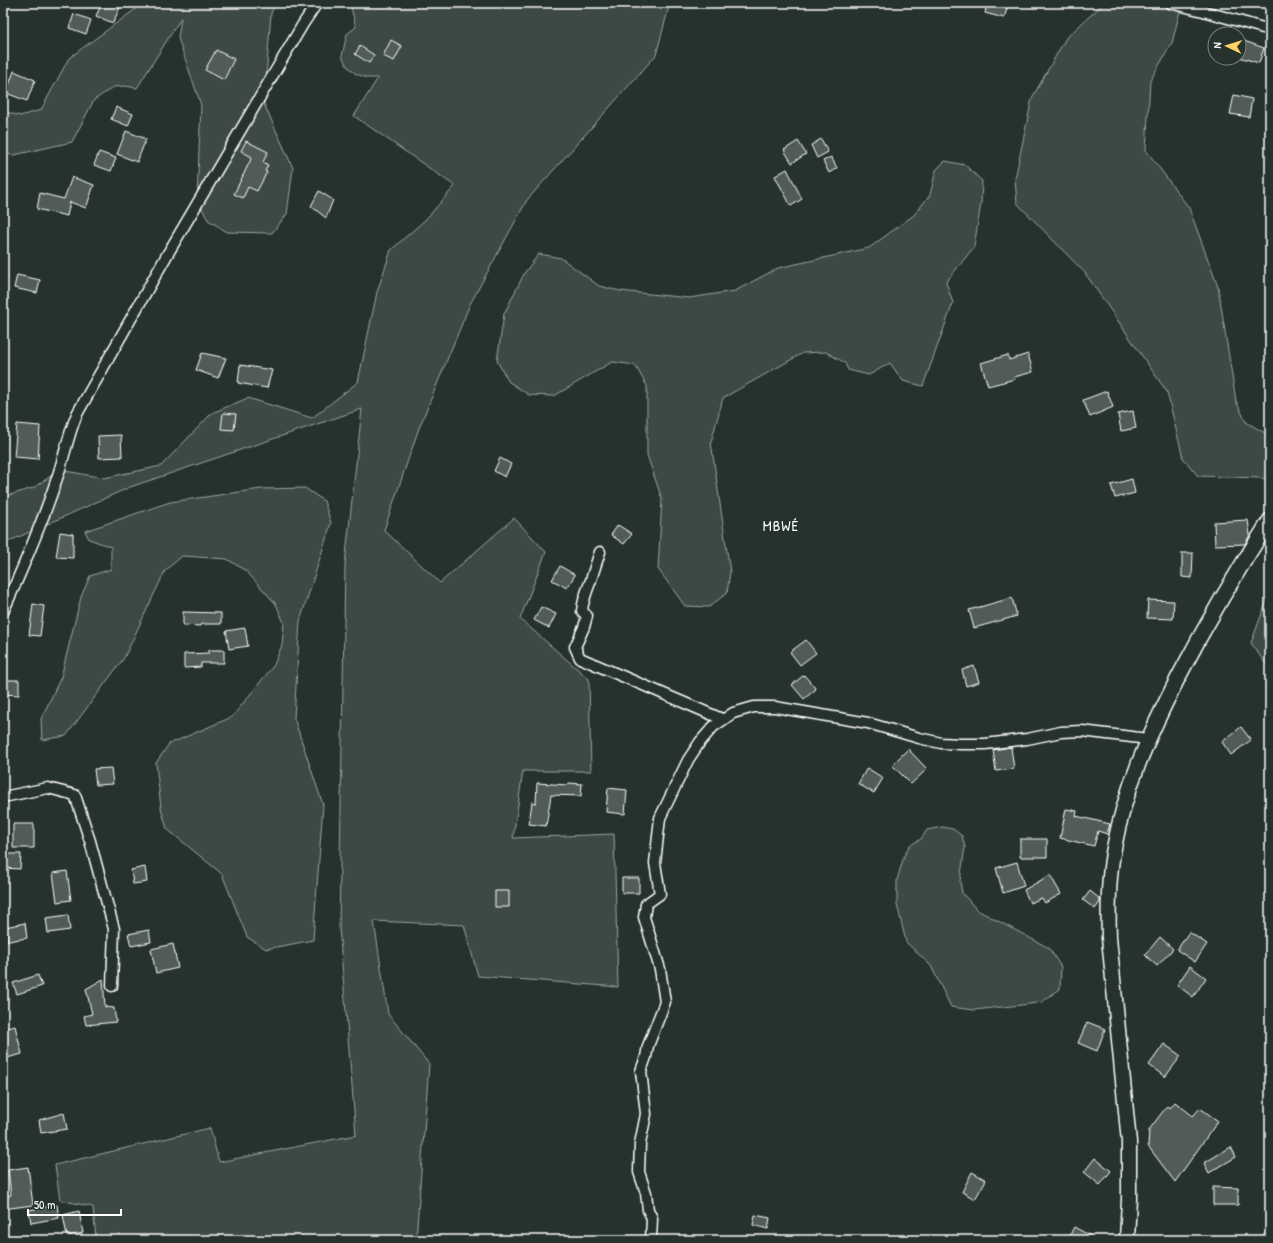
<svg xmlns="http://www.w3.org/2000/svg" width="1273" height="1243" viewBox="0 0 1273 1243" font-family="'Patrick Hand',sans-serif">
<style>
.green{fill:#3e4944;stroke:#9ea4a2}
.building{fill:#515c57;stroke:#fff}
.lines{fill:none;stroke-linecap:round;stroke-linejoin:round}
.street-casing{stroke:#fff;stroke-width:13}
.secondary-casing{stroke:#fff;stroke-width:17}
.street{stroke:#26332d;stroke-width:10}
.secondary{stroke:#26332d;stroke-width:14}
.labels{text-anchor:middle;stroke-width:3;stroke-linejoin:round;paint-order:stroke}
.quarter-label{font-size:15px;letter-spacing:1px;fill:#fff;stroke:#26332d}
</style>
<rect width="100%" height="100%" fill="#26332d"/>
<filter id="ink" filterUnits="userSpaceOnUse"><feTurbulence type="fractalNoise" baseFrequency=".025" numOctaves="2"/><feDisplacementMap in="SourceGraphic" scale="8" xChannelSelector="R" yChannelSelector="G"/><feConvolveMatrix kernelMatrix="1 2 1 2 8 2 1 2 1" color-interpolation-filters="sRGB"/></filter>
<g filter="url(#ink)">
<!-- green -->
<path class="green" d="M 138,3 L 276,3 L 271,13 L 264,104 L 293,168 L 287,214 L 272,233 L 227,232 L 208,220 L 197,199 L 201,105 L 178,38 L 181,18 L 137,88 L 125,86 L 114,87 L 94,100 L 72,142 L 14,155 L 3,154 L 3,111 L 20,116 L 41,110 L 69,58 L 137,8 Z
M 350,3 L 670,3 L 656,55 L 527,200 L 470,304 L 419,428 L 384,530 L 440,583 L 514,518 L 546,552 L 520,619 L 589,679 L 591,771 L 523,771 L 513,838 L 614,834 L 618,987 L 478,976 L 464,925 L 374,921 L 388,1014 L 429,1064 L 416,1240 L 96,1240 L 93,1207 L 60,1200 L 55,1165 L 210,1128 L 219,1162 L 356,1135 L 339,927 L 345,564 L 362,409 L 130,487 L 3,544 L 3,497 L 33,488 L 60,470 L 104,478 L 161,466 L 212,413 L 248,398 L 312,418 L 358,382 L 377,292 L 391,250 L 426,219 L 455,186 L 354,116 L 378,78 L 367,78 L 356,74 L 347,66 L 342,56 L 347,34 L 356,27 Z
M 1104,3 L 1182,3 L 1172,43 L 1150,81 L 1146,150 L 1189,208 L 1218,287 L 1236,401 L 1246,422 L 1270,436 L 1270,482 L 1262,478 L 1198,476 L 1183,458 L 1167,392 L 1085,273 L 1017,203 L 1015,179 L 1032,98 L 1066,38 Z
M 945,161 L 965,165 L 982,181 L 981,203 L 974,247 L 946,282 L 953,303 L 923,386 L 903,381 L 890,363 L 869,375 L 848,370 L 845,363 L 826,352 L 803,353 L 723,398 L 711,442 L 730,572 L 727,593 L 709,607 L 685,606 L 658,569 L 662,499 L 647,455 L 647,386 L 635,365 L 612,362 L 554,396 L 529,395 L 509,382 L 497,361 L 504,314 L 525,272 L 539,254 L 561,258 L 599,286 L 620,291 L 689,298 L 735,291 L 778,268 L 869,248 L 914,215 L 930,195 L 936,170 Z
M 305,488 L 324,501 L 331,523 L 300,621 L 294,718 L 323,805 L 313,940 L 266,949 L 247,937 L 222,874 L 167,829 L 161,808 L 156,763 L 169,744 L 232,717 L 274,665 L 282,645 L 284,623 L 276,604 L 246,571 L 227,559 L 182,556 L 165,571 L 124,658 L 66,736 L 42,740 L 41,719 L 61,677 L 81,597 L 90,576 L 111,569 L 111,547 L 89,539 L 85,531 L 170,502 L 261,489 Z
M 1270,592 L 1270,665 L 1265,663 L 1251,643 Z
M 942,827 L 953,829 L 962,836 L 965,847 L 960,881 L 962,893 L 977,910 L 1049,948 L 1061,967 L 1060,989 L 1042,1002 L 1030,1004 L 974,1010 L 951,1007 L 931,966 L 906,942 L 897,904 L 897,880 L 904,856 L 910,845 L 921,839 L 927,830 Z"/>
<!-- building -->
<path class="building" d="M 102,3 L 122,3 L 113,23 L 96,16 Z
M 987,3 L 996,3 L 1008,6 L 1004,18 L 985,13 Z
M 74,14 L 91,20 L 86,34 L 69,28 Z
M 391,40 L 402,46 L 394,61 L 383,56 Z
M 1244,41 L 1264,48 L 1259,63 L 1239,57 Z
M 360,46 L 374,55 L 369,63 L 355,54 Z
M 216,50 L 234,59 L 224,80 L 205,70 Z
M 14,71 L 35,80 L 27,101 L 6,93 Z
M 1234,95 L 1252,99 L 1249,117 L 1230,114 Z
M 116,107 L 133,114 L 128,126 L 111,119 Z
M 126,131 L 146,139 L 137,162 L 117,154 Z
M 821,139 L 828,152 L 817,158 L 811,145 Z
M 246,141 L 268,152 L 263,162 L 268,165 L 265,171 L 267,172 L 257,191 L 248,187 L 243,198 L 234,194 L 252,157 L 241,151 Z
M 798,141 L 806,154 L 792,163 L 784,150 Z
M 99,152 L 116,158 L 111,171 L 94,165 Z
M 831,157 L 837,168 L 829,173 L 823,161 Z
M 787,169 L 802,199 L 791,206 L 775,176 Z
M 72,177 L 94,185 L 86,208 L 70,202 L 67,216 L 37,209 L 40,193 L 64,199 Z
M 319,191 L 333,200 L 326,218 L 311,206 Z
M 17,275 L 40,280 L 37,293 L 14,288 Z
M 202,353 L 226,358 L 218,378 L 196,370 Z
M 1028,354 L 1033,372 L 1014,377 L 1015,379 L 988,386 L 981,363 L 1008,355 L 1009,360 Z
M 240,365 L 272,370 L 267,388 L 238,383 Z
M 1107,391 L 1113,407 L 1090,417 L 1083,400 Z
M 1133,411 L 1136,428 L 1121,431 L 1118,414 Z
M 223,413 L 236,414 L 234,430 L 221,429 Z
M 17,424 L 40,426 L 38,459 L 14,457 Z
M 121,435 L 122,457 L 99,458 L 98,436 Z
M 500,458 L 511,464 L 505,477 L 494,471 Z
M 1132,479 L 1135,493 L 1115,498 L 1111,485 Z
M 1248,520 L 1250,535 L 1245,544 L 1215,545 L 1214,522 Z
M 618,525 L 632,534 L 624,544 L 611,535 Z
M 60,532 L 73,534 L 73,558 L 56,557 Z
M 1182,553 L 1193,553 L 1192,578 L 1182,577 Z
M 560,566 L 575,575 L 567,588 L 552,580 Z
M 1012,598 L 1017,616 L 974,628 L 969,610 Z
M 1148,600 L 1174,601 L 1173,619 L 1147,618 Z
M 33,604 L 44,606 L 40,636 L 29,635 Z
M 541,607 L 556,614 L 549,628 L 534,620 Z
M 183,612 L 221,613 L 221,624 L 201,624 L 200,626 L 183,625 Z
M 245,628 L 248,646 L 229,649 L 226,631 Z
M 806,640 L 816,653 L 800,665 L 790,652 Z
M 209,650 L 224,650 L 224,663 L 201,663 L 201,667 L 184,668 L 184,654 L 209,653 Z
M 974,666 L 979,682 L 966,686 L 962,670 Z
M 804,675 L 816,689 L 804,699 L 792,685 Z
M 3,680 L 19,680 L 19,695 L 3,694 Z
M 1241,727 L 1251,740 L 1231,755 L 1222,742 Z
M 1011,747 L 1014,769 L 996,771 L 993,750 Z
M 908,749 L 927,769 L 911,784 L 892,765 Z
M 111,768 L 113,784 L 96,785 L 94,769 Z
M 867,768 L 883,778 L 874,793 L 858,784 Z
M 537,783 L 568,785 L 569,783 L 582,784 L 581,796 L 551,795 L 546,826 L 529,824 L 532,802 L 536,803 Z
M 608,788 L 627,790 L 625,814 L 606,812 Z
M 1066,809 L 1077,811 L 1076,816 L 1110,824 L 1107,834 L 1098,831 L 1094,846 L 1060,838 Z
M 13,824 L 34,824 L 34,848 L 13,848 Z
M 1020,839 L 1047,839 L 1047,857 L 1020,857 Z
M 3,854 L 21,854 L 20,869 L 3,868 Z
M 1017,862 L 1024,886 L 1003,893 L 996,868 Z
M 145,867 L 147,882 L 133,884 L 131,870 Z
M 67,871 L 71,900 L 57,902 L 53,873 Z
M 1050,875 L 1061,894 L 1045,903 L 1042,898 L 1030,903 L 1024,890 Z
M 622,878 L 639,878 L 639,893 L 622,893 Z
M 495,891 L 509,891 L 509,907 L 495,907 Z
M 1090,891 L 1100,899 L 1100,902 L 1095,909 L 1083,900 Z
M 68,915 L 70,930 L 48,933 L 46,918 Z
M 25,923 L 27,938 L 8,941 L 5,927 Z
M 149,930 L 151,942 L 131,946 L 128,934 Z
M 1189,932 L 1207,944 L 1195,962 L 1177,950 Z
M 1160,937 L 1173,949 L 1157,966 L 1145,955 Z
M 173,944 L 178,968 L 156,973 L 151,949 Z
M 1190,966 L 1206,978 L 1193,997 L 1177,985 Z
M 38,975 L 42,986 L 17,994 L 13,983 Z
M 103,979 L 105,1007 L 114,1008 L 116,1022 L 86,1025 L 84,1016 L 92,1014 L 86,989 Z
M 1087,1022 L 1105,1029 L 1097,1051 L 1078,1043 Z
M 15,1026 L 22,1054 L 3,1059 L 3,1029 Z
M 1164,1044 L 1181,1056 L 1165,1077 L 1149,1065 Z
M 1175,1102 L 1193,1116 L 1200,1108 L 1218,1121 L 1175,1182 L 1148,1146 L 1149,1130 L 1167,1106 L 1170,1108 Z
M 64,1113 L 67,1129 L 41,1133 L 39,1120 Z
M 1231,1147 L 1236,1157 L 1209,1173 L 1204,1163 Z
M 1095,1158 L 1111,1171 L 1100,1185 L 1084,1172 Z
M 28,1167 L 33,1205 L 3,1209 L 3,1197 L 11,1195 L 8,1170 Z
M 972,1172 L 986,1180 L 975,1199 L 962,1192 Z
M 1213,1187 L 1238,1188 L 1238,1205 L 1213,1205 Z
M 57,1205 L 59,1218 L 31,1223 L 29,1210 Z
M 79,1211 L 83,1233 L 67,1236 L 63,1215 Z
M 755,1215 L 770,1218 L 768,1229 L 753,1225 Z
M 1074,1227 L 1098,1240 L 1075,1240 L 1069,1237 Z"/>
<g class="lines">
<!-- street casing -->
<g class="street-casing">
<path id="street" d="M 1170,3 L 1203,11 L 1270,30
M 600,552 C 597,561 594,570 591,580 C 587,591 583,599 582,611 L 587,616 L 584,627 L 575,647 L 580,658 L 722,719
M 3,612 C 22,570 41,526 56,481 C 64,459 68,435 77,414 L 167,255 L 303,24 L 317,3
M 3,797 L 48,788 L 75,795 L 90,841 L 114,929 L 112,986
M 651,1240 L 652,1218 L 648,1210 L 646,1193 L 639,1172 L 640,1144 L 646,1114 L 641,1071 L 646,1057 L 648,1046 L 665,1002 L 660,969 L 644,917 L 646,904 L 660,894 L 655,863 L 660,818 L 688,760 L 700,742 L 713,727 L 733,713 L 754,707 L 775,707 L 868,723 L 919,738 L 941,743 L 961,744 L 985,744 L 1027,739 L 1061,732 L 1082,731 L 1148,739"/>
</g>
<!-- secondary casing -->
<g class="secondary-casing">
<path id="secondary" d="M 1127,1240 L 1129,1199 L 1129,1142 L 1109,938 C 1108,908 1108,877 1114,848 C 1125,788 1150,732 1178,678 C 1206,624 1237,571 1270,520"/>
</g>
<!-- street -->
<use href="#street" class="street"/>
<!-- secondary -->
<use href="#secondary" class="secondary"/>
</g>
</g>
<g class="labels">
<!-- quarter labels -->
<g class="quarter-label">
<text x="781" y="531">MBWÉ</text>
</g>
</g>
<!-- margin -->
<rect width="1273" height="1243" fill="none" stroke="#26332d" stroke-width="16"/>
<rect x="8" y="8" width="1257" height="1227" fill="none" stroke="#fff" stroke-width="1.5" filter="url(#ink)"/>
<!-- north arrow -->
<g transform="translate(1227 46) rotate(274)"><circle r="19" fill="#26332d" stroke="#7d8581"/>
<path d="M0-3L7 15L0 10L-7 15Z" fill="#ffd166"/>
<text y="-6" font-size="11" font-weight="bold" text-anchor="middle" fill="#ffffff">N</text>
</g>
<!-- scale -->
<path d="M28 1209v6h93v-6" fill="none" stroke="#ffffff" stroke-width="2"/>
<text x="34" y="1209" font-size="12" fill="#ffffff" stroke="#26332d" stroke-width="3" paint-order="stroke">50 m</text>
</svg>
